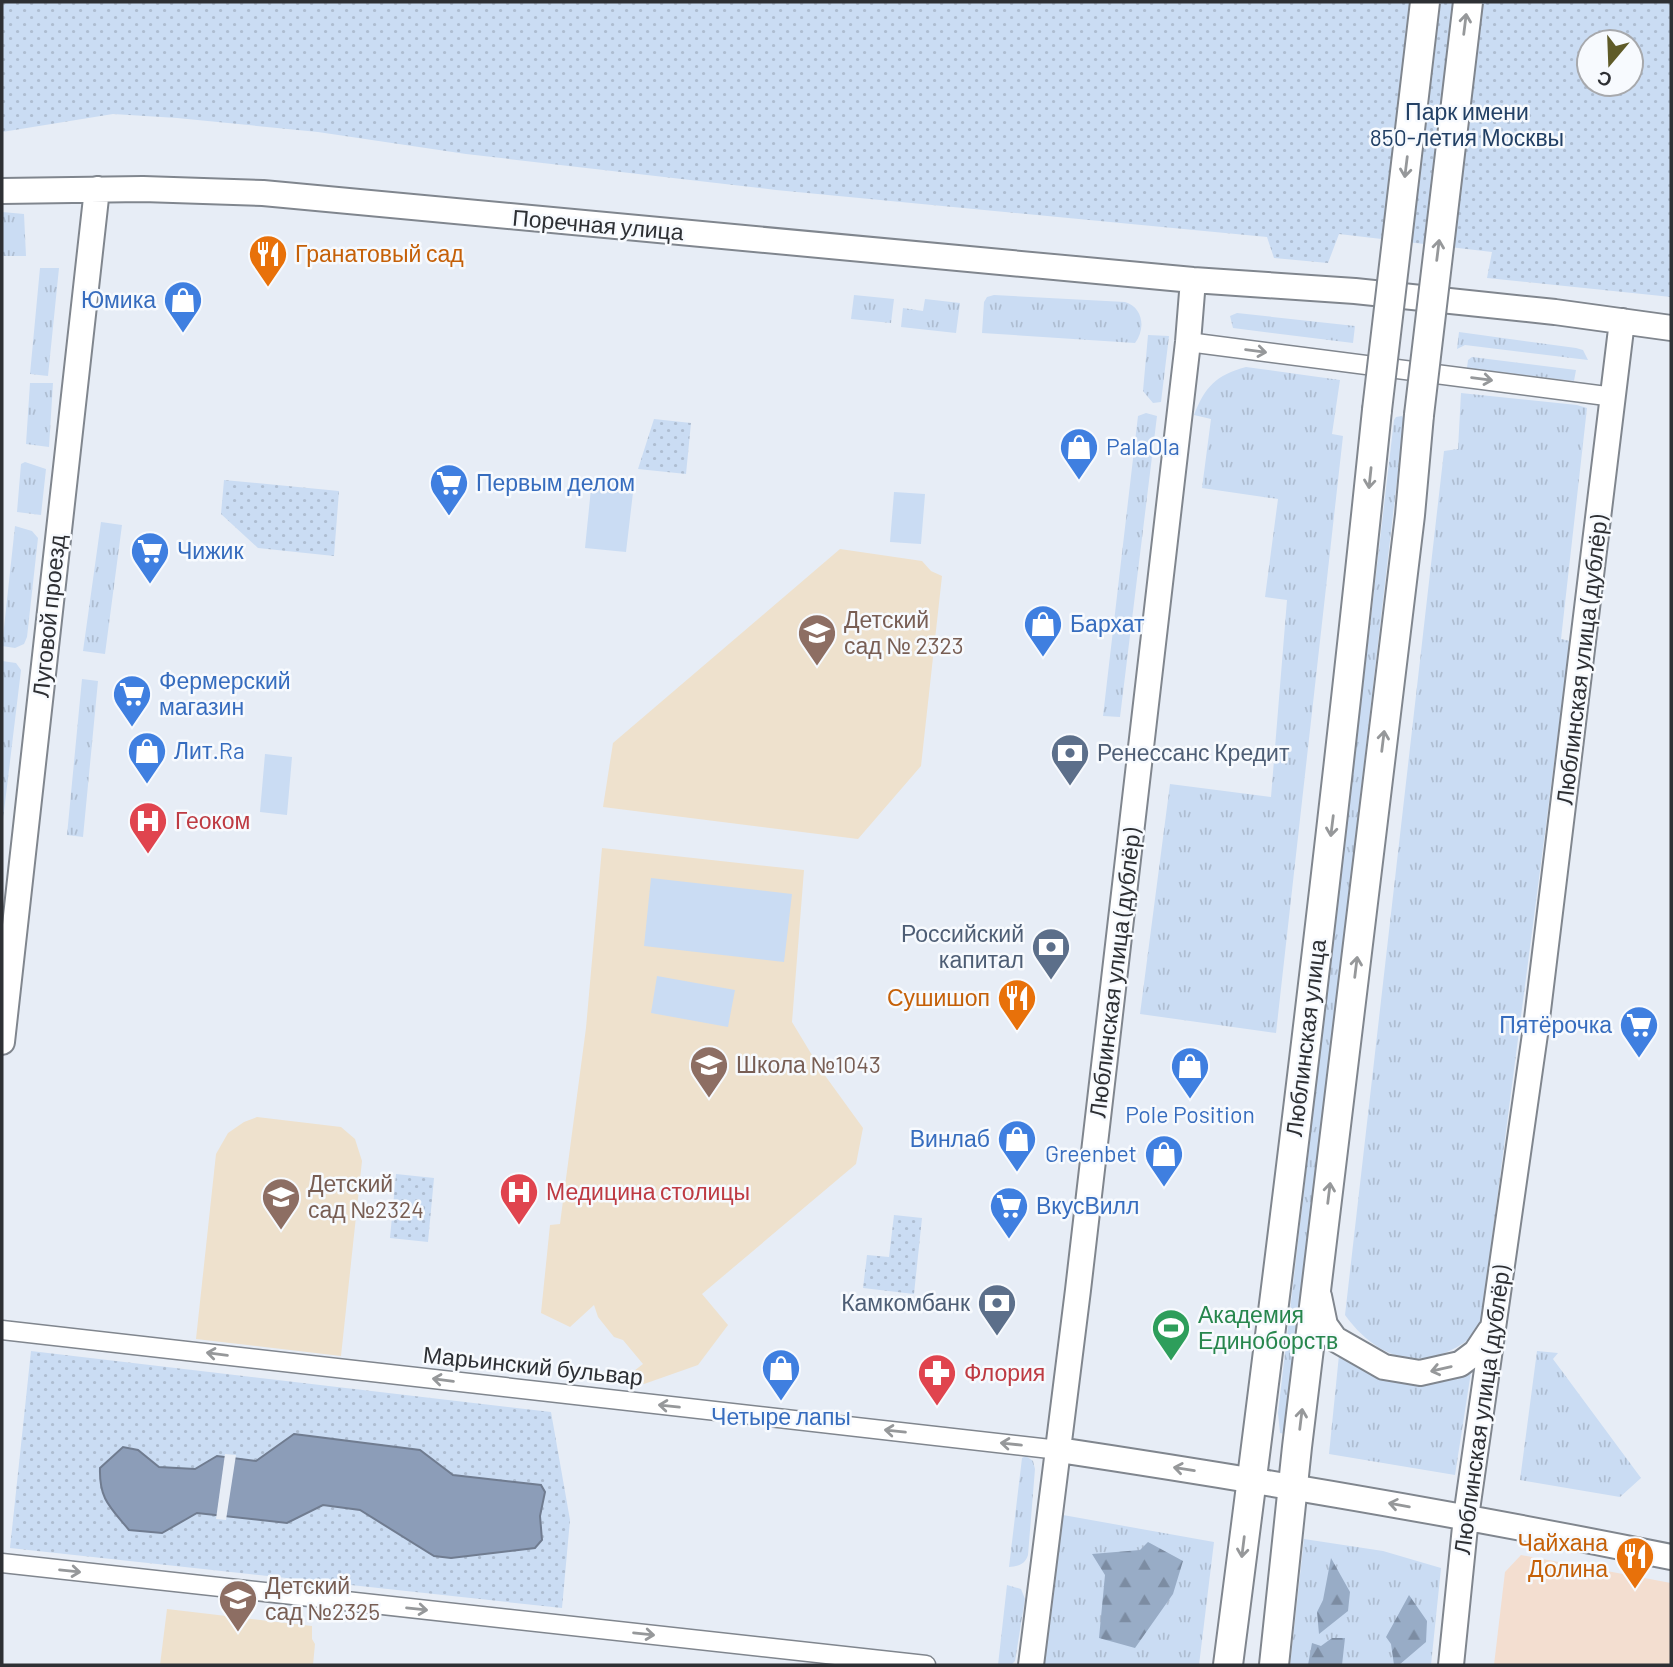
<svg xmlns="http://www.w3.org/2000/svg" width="1673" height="1667" viewBox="0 0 1673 1667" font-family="Barlow,sans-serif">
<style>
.commercial{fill:#f3ded0}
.education{fill:#eee1cd}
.grass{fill:url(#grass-tufts)}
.forest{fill:url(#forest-firs)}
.park{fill:url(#park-dots);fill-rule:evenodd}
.pitch{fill:#cadcf3}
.water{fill:#8c9db8;stroke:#707c90;stroke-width:2}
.pier{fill:#e7edf6}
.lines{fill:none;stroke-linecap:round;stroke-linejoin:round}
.street-casing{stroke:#80868e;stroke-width:21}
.secondary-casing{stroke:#80868e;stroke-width:28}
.primary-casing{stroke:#80868e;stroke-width:32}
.street{stroke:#fff;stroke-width:18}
.secondary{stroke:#fff;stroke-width:24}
.primary{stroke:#fff;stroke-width:28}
.primary-bridge-casing{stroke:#80868e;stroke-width:32;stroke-linecap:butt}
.primary-bridge{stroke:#fff;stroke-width:28}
.oneway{stroke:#96989a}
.labels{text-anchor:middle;stroke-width:5;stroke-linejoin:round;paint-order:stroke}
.park-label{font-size:23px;fill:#224065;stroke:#f7fafe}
.street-label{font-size:23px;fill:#2e3034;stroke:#f7fafe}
.food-label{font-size:23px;fill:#c56008;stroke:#f7fafe;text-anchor:end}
.shop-label{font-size:23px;fill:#366cbe;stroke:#f7fafe;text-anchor:start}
.education-label{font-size:23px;fill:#785e54;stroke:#f7fafe;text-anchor:start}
.service-label{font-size:23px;fill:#4e5e75;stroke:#f7fafe;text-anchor:end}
.health-label{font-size:23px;fill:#be3a42;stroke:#f7fafe;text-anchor:start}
.leisure-label{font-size:23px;fill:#27864d;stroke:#f7fafe;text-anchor:start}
</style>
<defs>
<pattern id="grass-tufts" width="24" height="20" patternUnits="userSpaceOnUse" patternTransform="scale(1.75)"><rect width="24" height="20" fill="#cadcf3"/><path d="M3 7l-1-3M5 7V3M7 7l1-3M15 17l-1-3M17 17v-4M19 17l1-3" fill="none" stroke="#aebdd1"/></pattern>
<pattern id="forest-firs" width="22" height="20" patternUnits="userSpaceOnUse" patternTransform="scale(1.75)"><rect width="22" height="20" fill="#98acc6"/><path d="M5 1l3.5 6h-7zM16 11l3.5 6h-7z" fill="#7c8ca2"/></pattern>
<pattern id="park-dots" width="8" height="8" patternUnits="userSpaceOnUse" patternTransform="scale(1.75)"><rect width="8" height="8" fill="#cadcf3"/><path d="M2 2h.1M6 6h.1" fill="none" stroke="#aebdd1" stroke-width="1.8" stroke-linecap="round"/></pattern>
</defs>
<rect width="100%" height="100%" fill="#e7edf6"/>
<!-- commercial -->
<path class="commercial" d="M 1521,1555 L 1671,1583 L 1671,1665 L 1494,1665 L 1505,1572 Z"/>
<!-- education -->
<path class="education" d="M 840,549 L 922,561 L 931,571 L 942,576 L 921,766 L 858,839 L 603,807 L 613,743 Z
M 602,848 L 804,870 L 792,1022 L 821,1070 L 863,1128 L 856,1164 L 702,1294 L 728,1325 L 698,1365 L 644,1384 L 630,1374 L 643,1364 L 623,1340 L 614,1337 L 598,1317 L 594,1305 L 570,1327 L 541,1313 L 550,1225 L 560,1224 L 561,1216 L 586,1028 Z
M 257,1117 L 341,1127 L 355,1139 L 362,1161 L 341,1356 L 196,1339 L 216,1154 L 228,1133 L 244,1122 Z
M 167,1609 L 312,1626 L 312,1639 L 315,1644 L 313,1665 L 160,1665 Z"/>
<!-- grass -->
<path class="grass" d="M 2,212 L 24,214 L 26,256 L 2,256 Z
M 40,268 L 59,268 L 48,376 L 30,374 Z
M 854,295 L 894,299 L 891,323 L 851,319 Z
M 994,295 L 1125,302 C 1143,307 1146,329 1135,343 L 982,333 L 984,302 L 987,297 Z
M 925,299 L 960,303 L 956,333 L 901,327 L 903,308 L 923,311 Z
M 1237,313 L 1355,326 L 1353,343 L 1233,328 L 1230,316 Z
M 1459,332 L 1576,348 L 1583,350 L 1588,360 L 1465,345 L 1457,349 Z
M 1148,335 L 1169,336 L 1161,402 L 1153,403 L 1143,391 Z
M 1472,357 L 1576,370 L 1574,381 L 1467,368 L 1468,360 Z
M 1246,367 L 1340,380 L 1332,434 L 1343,436 L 1276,1033 L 1140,1014 L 1170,784 L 1271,797 L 1287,600 L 1265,597 L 1278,499 L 1202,488 L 1211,419 L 1194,415 C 1205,387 1216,375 1246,367 Z
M 30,383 L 53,383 L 49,447 L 26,444 Z
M 1461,393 L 1577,405 L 1587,408 L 1561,639 L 1570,641 L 1480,1330 C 1432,1374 1382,1366 1345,1315 L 1444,451 L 1458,449 Z
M 1146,413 L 1157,416 L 1120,717 L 1103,716 L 1138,416 Z
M 1402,416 L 1404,420 L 1287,1426 L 1285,1434 L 1280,1433 L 1278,1413 L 1394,420 L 1396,417 Z
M 25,462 L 46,469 L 41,515 L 17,512 L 21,464 Z
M 101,522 L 122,525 L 105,654 L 83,651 Z
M 15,526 L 32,531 L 38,538 L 27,637 L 24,644 L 15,648 L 2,646 Z
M 2,661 L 16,663 L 21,670 L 2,828 Z
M 82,679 L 98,681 L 83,837 L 67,835 Z
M 1537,1351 L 1558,1353 L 1553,1359 L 1641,1478 L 1620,1497 L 1520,1480 Z
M 1339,1355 L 1445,1380 L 1471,1372 L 1455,1475 L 1329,1454 Z
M 1026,1456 L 1033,1461 L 1035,1469 L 1028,1555 C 1025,1565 1018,1566 1009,1567 L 1022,1458 Z
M 1063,1515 L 1214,1542 L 1199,1665 L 1043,1665 Z
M 1304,1539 L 1383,1551 L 1441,1568 L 1431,1665 L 1290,1665 Z
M 1007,1585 L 1021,1589 L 1025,1599 L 1015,1661 L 1011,1665 L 998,1665 Z"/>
<!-- forest -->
<path class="forest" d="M 1148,1542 L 1183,1561 L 1173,1594 L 1135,1648 L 1099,1638 L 1105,1575 L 1092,1554 L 1140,1550 Z
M 1331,1558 L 1350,1592 L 1348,1611 L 1319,1634 L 1317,1612 L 1323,1600 Z
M 1409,1595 L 1427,1621 L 1426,1642 L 1399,1665 L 1394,1665 L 1391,1644 L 1386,1637 Z
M 1332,1638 L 1345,1638 L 1342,1665 L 1308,1665 L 1312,1643 L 1321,1646 Z"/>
<!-- park -->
<path class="park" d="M 2,2 L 1671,2 L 1671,297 L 1487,278 L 1492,252 L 1339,234 L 1328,263 L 1274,258 L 1267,237 L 776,190 L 466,154 L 318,132 L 177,118 L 113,114 L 2,132 ZM 1589,42 L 1631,42 L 1631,84 L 1589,84 Z
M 654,419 L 691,423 L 686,474 L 638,469 Z
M 224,480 L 339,491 L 334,556 L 258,548 L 221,514 Z
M 396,1174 L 434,1178 L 428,1242 L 390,1238 Z
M 894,1215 L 922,1218 L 914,1294 L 863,1288 L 867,1255 L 889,1257 Z
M 31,1351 L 551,1412 L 570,1520 L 562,1608 L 10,1548 Z"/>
<!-- pitch -->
<path class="pitch" d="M 592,479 L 634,484 L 626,552 L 585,548 Z
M 894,492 L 925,494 L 921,544 L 890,542 Z
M 265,754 L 292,757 L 287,815 L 260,812 Z
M 651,878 L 792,894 L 784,962 L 644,946 Z
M 657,976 L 735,990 L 728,1027 L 651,1013 Z"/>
<!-- water -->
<path class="water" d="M 294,1434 L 420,1450 L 453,1475 L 541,1485 L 545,1492 L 540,1516 L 542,1540 L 535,1548 L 451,1558 L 434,1556 L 360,1510 L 323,1505 L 287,1523 L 197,1513 L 162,1533 L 129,1530 C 110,1507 99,1499 100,1468 L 123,1447 L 138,1450 L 159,1467 L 195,1469 L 217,1456 L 256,1461 Z"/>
<!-- pier -->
<path class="pier" d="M 225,1454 L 236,1455 L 226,1520 L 216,1519 Z"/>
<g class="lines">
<!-- street casing -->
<g class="street-casing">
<path id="street" d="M 1188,342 L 1614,397
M 2,1330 L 1059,1450
M 2,1563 L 926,1665"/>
</g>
<!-- secondary casing -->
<g class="secondary-casing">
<path id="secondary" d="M 2,191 L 143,189 L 263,193 L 1193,280 L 1355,291 L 1555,312 L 1671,328
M 2,1042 L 97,189
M 1319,1296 L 1325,1325 L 1335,1339 L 1384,1367 L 1420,1373 L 1460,1364 L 1476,1352 L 1490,1331
M 1059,1450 C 1264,1481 1468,1516 1671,1557
M 1031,1665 L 1078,1290 L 1188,342 L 1193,280
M 1451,1665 L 1466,1517 L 1536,1027 L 1622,321"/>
</g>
<!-- primary casing -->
<g class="primary-casing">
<path id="primary" d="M 1228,1665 C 1282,1247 1334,829 1377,410
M 1274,1665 L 1297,1447 L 1410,515 L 1419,415"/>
</g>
<!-- street -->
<use href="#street" class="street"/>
<!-- secondary -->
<use href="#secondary" class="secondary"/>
<!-- primary -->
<use href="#primary" class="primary"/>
<!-- primary-bridge casing -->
<g class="primary-bridge-casing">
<path id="primary-bridge" d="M 1377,410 L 1425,2
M 1419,415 L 1468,2"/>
</g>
<!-- primary-bridge -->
<use href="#primary-bridge" class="primary-bridge"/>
</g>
<!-- one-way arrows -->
<defs><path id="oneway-shaft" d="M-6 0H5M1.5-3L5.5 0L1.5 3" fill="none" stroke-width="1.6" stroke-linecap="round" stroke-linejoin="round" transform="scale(1.75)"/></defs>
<g class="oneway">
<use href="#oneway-shaft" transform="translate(1465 24) rotate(-83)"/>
<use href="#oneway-shaft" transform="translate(1406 167) rotate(97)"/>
<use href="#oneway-shaft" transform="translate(1438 250) rotate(-83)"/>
<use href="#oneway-shaft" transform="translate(1256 351) rotate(7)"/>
<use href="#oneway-shaft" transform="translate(1482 379) rotate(7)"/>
<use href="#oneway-shaft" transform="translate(1370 478) rotate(96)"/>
<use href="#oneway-shaft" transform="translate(1383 741) rotate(-83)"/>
<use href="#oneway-shaft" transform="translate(1332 826) rotate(97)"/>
<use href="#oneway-shaft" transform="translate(1356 967) rotate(-83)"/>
<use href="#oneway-shaft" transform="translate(1329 1193) rotate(-83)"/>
<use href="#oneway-shaft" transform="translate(217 1354) rotate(-173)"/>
<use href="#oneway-shaft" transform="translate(1441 1369) rotate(167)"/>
<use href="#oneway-shaft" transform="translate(443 1380) rotate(-173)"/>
<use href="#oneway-shaft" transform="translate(669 1406) rotate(-174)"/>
<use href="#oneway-shaft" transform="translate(1301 1419) rotate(-83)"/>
<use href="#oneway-shaft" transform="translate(895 1431) rotate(-174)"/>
<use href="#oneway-shaft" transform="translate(1011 1444) rotate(-174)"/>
<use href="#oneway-shaft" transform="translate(1184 1469) rotate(-171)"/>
<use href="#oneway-shaft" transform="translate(1399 1505) rotate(-170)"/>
<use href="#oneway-shaft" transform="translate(1243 1547) rotate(97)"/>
<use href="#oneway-shaft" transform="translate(70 1571) rotate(6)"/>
<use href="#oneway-shaft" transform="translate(417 1609) rotate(6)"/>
<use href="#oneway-shaft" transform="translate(644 1634) rotate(6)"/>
</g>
<!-- icons -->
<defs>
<g id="restaurant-pin" transform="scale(2.0125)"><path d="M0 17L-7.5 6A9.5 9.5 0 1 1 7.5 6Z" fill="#e8710a" stroke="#f7fafe"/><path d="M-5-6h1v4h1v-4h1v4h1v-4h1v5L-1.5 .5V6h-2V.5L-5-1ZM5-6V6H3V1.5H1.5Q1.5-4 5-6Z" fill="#fff"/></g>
<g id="shop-pin" transform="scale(2.0125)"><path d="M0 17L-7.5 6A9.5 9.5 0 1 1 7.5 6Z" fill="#3f7fe0" stroke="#f7fafe"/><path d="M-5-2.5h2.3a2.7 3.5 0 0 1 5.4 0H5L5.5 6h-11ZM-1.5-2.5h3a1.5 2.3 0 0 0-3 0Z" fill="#fff"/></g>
<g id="supermarket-pin" transform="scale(2.0125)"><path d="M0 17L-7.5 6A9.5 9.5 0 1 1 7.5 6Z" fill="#3f7fe0" stroke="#f7fafe"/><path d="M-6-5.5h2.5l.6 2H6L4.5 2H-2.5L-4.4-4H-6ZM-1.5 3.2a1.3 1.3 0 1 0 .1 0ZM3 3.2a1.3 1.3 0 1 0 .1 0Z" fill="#fff"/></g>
<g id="school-pin" transform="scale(2.0125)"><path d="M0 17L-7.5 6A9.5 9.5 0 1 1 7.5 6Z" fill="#8d6e63" stroke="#f7fafe"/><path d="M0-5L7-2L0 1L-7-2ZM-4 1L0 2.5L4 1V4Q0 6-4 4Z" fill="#fff"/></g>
<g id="bank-pin" transform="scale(2.0125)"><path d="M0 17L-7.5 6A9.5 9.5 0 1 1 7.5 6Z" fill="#5c6f8a" stroke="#f7fafe"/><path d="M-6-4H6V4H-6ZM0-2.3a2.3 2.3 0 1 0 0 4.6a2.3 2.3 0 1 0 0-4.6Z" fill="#fff"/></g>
<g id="hospital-pin" transform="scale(2.0125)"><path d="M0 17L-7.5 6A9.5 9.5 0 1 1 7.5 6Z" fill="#e0444e" stroke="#f7fafe"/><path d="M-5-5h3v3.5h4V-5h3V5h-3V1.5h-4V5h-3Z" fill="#fff"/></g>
<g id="stadium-pin" transform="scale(2.0125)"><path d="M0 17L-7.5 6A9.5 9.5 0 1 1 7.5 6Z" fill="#2e9e5b" stroke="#f7fafe"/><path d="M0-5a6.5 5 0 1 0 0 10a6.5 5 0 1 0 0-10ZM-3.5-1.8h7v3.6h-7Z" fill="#fff"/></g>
<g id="pharmacy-pin" transform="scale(2.0125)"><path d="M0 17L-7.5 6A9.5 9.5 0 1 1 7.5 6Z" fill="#e0444e" stroke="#f7fafe"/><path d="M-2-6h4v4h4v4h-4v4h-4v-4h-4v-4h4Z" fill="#fff"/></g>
</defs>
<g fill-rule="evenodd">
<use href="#restaurant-pin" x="268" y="254"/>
<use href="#shop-pin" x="183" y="300"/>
<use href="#shop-pin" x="1079" y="447"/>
<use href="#supermarket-pin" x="449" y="483"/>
<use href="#supermarket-pin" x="150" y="551"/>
<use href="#shop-pin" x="1043" y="624"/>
<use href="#school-pin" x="817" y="633"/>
<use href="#supermarket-pin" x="132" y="694"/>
<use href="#shop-pin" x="147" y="751"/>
<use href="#bank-pin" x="1070" y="753"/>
<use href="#hospital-pin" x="148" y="821"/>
<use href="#bank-pin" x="1051" y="947"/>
<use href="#restaurant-pin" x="1017" y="998"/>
<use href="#supermarket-pin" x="1639" y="1025"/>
<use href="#school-pin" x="709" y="1065"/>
<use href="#shop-pin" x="1190" y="1066"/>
<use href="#shop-pin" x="1017" y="1139"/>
<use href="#shop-pin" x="1164" y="1154"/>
<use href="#hospital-pin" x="519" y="1192"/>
<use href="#school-pin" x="281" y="1197"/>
<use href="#supermarket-pin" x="1009" y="1206"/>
<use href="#bank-pin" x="997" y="1303"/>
<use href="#stadium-pin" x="1171" y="1328"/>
<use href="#shop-pin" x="781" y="1368"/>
<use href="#pharmacy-pin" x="937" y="1373"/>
<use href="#restaurant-pin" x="1635" y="1556"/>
<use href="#school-pin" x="238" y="1599"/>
</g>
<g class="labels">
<!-- park labels -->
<g class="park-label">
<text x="1467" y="120">Парк имени<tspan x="1467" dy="26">850-летия Москвы</tspan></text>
</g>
<!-- street labels -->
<g class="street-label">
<text transform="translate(598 225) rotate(5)" y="8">Поречная улица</text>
<text transform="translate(49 616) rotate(-84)" y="8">Луговой проезд</text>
<text transform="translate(1582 660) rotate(-83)" y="8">Люблинская улица (дублёр)</text>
<text transform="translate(1115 973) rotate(-83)" y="8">Люблинская улица (дублёр)</text>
<text transform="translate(1306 1038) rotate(-83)" y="8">Люблинская улица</text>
<text transform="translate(533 1366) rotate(6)" y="8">Марьинский бульвар</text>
<text transform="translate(1482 1410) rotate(-82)" y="8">Люблинская улица (дублёр)</text>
</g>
<!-- food labels -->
<g class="food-label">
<text x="295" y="262" text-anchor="start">Гранатовый сад</text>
<text x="990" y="1006">Сушишоп</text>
<text x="1608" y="1551">Чайхана<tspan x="1608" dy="26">Долина</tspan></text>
</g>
<!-- shop labels -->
<g class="shop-label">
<text x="156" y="308" text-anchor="end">Юмика</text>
<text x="1106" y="455">PalaOla</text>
<text x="476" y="491">Первым делом</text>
<text x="177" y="559">Чижик</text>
<text x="1070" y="632">Бархат</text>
<text x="159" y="689">Фермерский<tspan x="159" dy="26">магазин</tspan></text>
<text x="174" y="759">Лит.Ra</text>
<text x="1612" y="1033" text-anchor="end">Пятёрочка</text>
<text x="1190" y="1123" text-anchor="middle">Pole Position</text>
<text x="990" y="1147" text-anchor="end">Винлаб</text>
<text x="1137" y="1162" text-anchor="end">Greenbet</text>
<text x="1036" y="1214">ВкусВилл</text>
<text x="781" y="1425" text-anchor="middle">Четыре лапы</text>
</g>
<!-- education labels -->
<g class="education-label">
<text x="844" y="628">Детский<tspan x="844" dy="26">сад № 2323</tspan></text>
<text x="736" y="1073">Школа №1043</text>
<text x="308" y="1192">Детский<tspan x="308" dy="26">сад №2324</tspan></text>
<text x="265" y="1594">Детский<tspan x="265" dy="26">сад №2325</tspan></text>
</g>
<!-- service labels -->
<g class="service-label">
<text x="1097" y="761" text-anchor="start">Ренессанс Кредит</text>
<text x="1024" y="942">Российский<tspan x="1024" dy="26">капитал</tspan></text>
<text x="970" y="1311">Камкомбанк</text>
</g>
<!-- health labels -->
<g class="health-label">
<text x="175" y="829">Геоком</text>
<text x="546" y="1200">Медицина столицы</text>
<text x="964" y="1381">Флория</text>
</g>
<!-- leisure labels -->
<g class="leisure-label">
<text x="1198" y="1323">Академия<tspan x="1198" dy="26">Единоборств</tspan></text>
</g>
</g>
<!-- border -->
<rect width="1673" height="1667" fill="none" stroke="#2e3034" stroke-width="7"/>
<!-- north arrow -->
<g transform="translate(1610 63) rotate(199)"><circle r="33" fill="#f7fafe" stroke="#a7a9ad" stroke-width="2"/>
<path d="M0-5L12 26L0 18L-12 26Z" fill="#5f5b28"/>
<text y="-10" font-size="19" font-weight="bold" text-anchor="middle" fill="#2e3034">С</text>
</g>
</svg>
